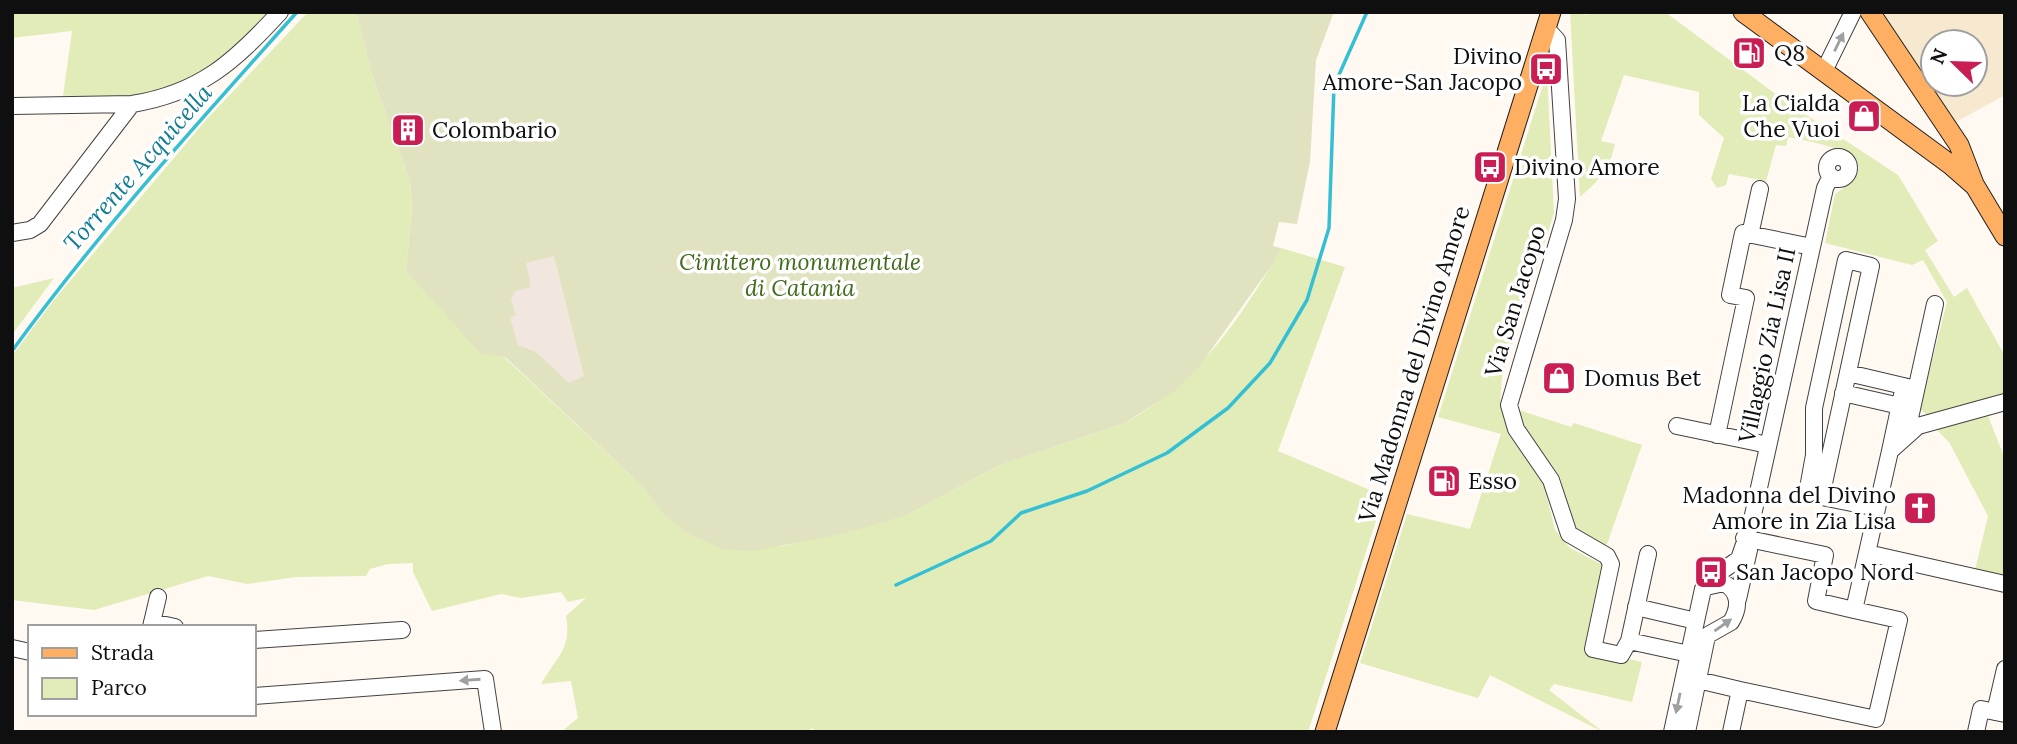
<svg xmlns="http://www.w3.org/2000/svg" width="2017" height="744" viewBox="0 0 2017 744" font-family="Lora,serif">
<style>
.farmland{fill:#f7e9cf;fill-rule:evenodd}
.green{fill:#e1ecb8}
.cemetery{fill:#e1e3c0}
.plaza{fill:#f1e7df}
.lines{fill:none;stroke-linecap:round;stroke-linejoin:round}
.stream{stroke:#35bfd5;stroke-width:3.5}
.minor-casing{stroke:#424242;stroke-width:18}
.major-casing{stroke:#202020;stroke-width:21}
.minor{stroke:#fff;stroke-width:16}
.major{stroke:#ffaf61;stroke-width:19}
.oneway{fill:#9f9f9f}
.labels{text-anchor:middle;stroke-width:7;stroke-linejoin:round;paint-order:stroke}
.poi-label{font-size:23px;fill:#0f0f0f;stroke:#fff;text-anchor:start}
.park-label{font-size:23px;font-style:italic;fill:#416b1b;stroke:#fff}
.street-label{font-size:23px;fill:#0f0f0f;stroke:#fff}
.water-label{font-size:24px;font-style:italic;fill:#107c92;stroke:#fff}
</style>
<rect width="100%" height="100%" fill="#fff9f1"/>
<!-- farmland -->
<path class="farmland" d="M 1883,12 L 2005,12 L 2005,95 L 1956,122 L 1883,19 ZM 1933,42 L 1975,42 L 1975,84 L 1933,84 Z"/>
<!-- green -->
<path class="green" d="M 12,12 L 269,12 C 238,44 206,80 161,91 C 130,99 94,95 63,96 L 72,31 L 12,38 Z
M 308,12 L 356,12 L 372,75 L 410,181 L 412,207 L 406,271 L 504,357 L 642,486 L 656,504 L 782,546 L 905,516 L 998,466 L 1125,423 C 1196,384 1242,318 1281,248 L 1345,267 L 1278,451 L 1384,496 L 1308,732 L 815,732 L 813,728 L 805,732 L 561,732 L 578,718 L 571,681 L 541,684 C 556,657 572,650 566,616 L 586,598 L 568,602 L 561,592 L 521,598 L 501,594 L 432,611 L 413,572 L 413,563 L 388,564 L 370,569 L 366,576 L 296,577 L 247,584 L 208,576 L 94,610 L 12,600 L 12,356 L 54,300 L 206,120 Z
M 1570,12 L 1588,15 L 1590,12 L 1665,12 L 1785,101 L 1898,175 L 1938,241 L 1925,250 L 1954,297 L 1967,288 L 2005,356 L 2005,394 L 1928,416 L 1920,409 L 1947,302 L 1923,260 L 1912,265 L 1825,243 L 1835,194 C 1898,154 1819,144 1788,137 L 1786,146 L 1776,145 L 1766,181 L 1729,174 L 1726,185 L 1717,188 L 1711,179 L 1724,138 L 1699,115 L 1699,92 L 1624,75 L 1601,141 L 1615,144 C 1610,168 1599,181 1580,197 Z
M 1547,72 L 1554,213 L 1502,377 L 1500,406 L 1510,436 L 1544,485 L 1555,530 L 1570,548 L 1605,566 L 1587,650 L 1642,662 L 1632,702 L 1554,684 L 1549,690 L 1603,732 L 1490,675 L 1478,698 L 1360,663 L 1407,514 L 1470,529 L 1501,434 L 1438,417 Z
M 54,278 L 12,335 L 12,288 Z
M 1519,410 L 1571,427 L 1574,423 L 1642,445 L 1606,547 L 1579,531 L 1570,518 L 1560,477 L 1523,426 Z
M 1988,416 L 2005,459 L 2005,576 L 1975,570 L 1988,516 L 1949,442 L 1936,429 Z"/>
<!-- cemetery -->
<path class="cemetery" d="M 356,12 L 1334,12 L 1316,60 L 1310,162 L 1297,224 L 1279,222 L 1273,246 L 1281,248 L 1274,262 L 1199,367 L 1176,390 L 1125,423 L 998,466 L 905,516 L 842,534 L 753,551 L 722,549 L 685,532 L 662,512 L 642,486 L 505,357 L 481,354 L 406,271 L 412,207 L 410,181 L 372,75 Z"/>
<!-- plaza -->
<path class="plaza" d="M 554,256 L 584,376 L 569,383 L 536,352 L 518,345 L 510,317 L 516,316 L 511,299 L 515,291 L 531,287 L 526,263 Z"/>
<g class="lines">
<!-- stream -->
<path class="stream" d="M 12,351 C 99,231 198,123 297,12
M 896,585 L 991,541 L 1021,513 L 1087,491 L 1167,453 L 1228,408 L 1270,363 L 1307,300 L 1329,228 L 1334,86 L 1367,12"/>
<!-- minor casing -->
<g class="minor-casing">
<path id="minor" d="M 1546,28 L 1557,40 L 1567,199 L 1564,220 L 1509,405 L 1516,429 L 1551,480 L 1569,534 L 1607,556 L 1611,564 L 1593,649 L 1621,655 L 1629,641
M 1824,71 L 1853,12
M 12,106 L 132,104
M1827 168a11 11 0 1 1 22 0a11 11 0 1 1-22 0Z
M 12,233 L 30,230 L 40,224 L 132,104 C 200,93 234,62 280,12
M 1750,235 L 1760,189
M 1848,373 L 1916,389
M 1843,393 L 1900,406
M 2005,402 L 1918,426 L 1890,451 L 1867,553 L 2005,584
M 1677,426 L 1768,445
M 1717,435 L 1746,298 L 1730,295 L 1743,233 L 1812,247
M 1906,436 L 1935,304
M 1890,451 L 1904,386
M 1821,497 L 1871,266 L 1846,260 L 1814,408 L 1814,455 L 1807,494 L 1877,508
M 1744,538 L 1825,555 L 1816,601 L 1854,610
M 1648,554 L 1629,641 L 1689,654
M 1738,599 L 1749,550
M 1636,607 L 1696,621
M 152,622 L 175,627
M 151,627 L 158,597
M 254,640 L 402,630
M 12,648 L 30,652
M 1698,680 L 1740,690 L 1731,732
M 1740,690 L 1876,719 L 1899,620 L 1854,610 L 1867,553
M 254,696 L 485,679 L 493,732
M 1995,712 L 2005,669
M 1672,732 L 1703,589 L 1710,579 L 1739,559 L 1751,524 L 1825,188 L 1831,176
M 1687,732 L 1706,641 L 1708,635 L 1731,622 C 1740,607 1740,592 1724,583 L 1706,587
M 1976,732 L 1981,709 L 2005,714"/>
</g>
<!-- major casing -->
<g class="major-casing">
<path id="major" d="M 1743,12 L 1951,165 L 1975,186 L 2005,236
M 1870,12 L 1959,145 L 1974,184
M 1325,732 L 1551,12"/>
</g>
<!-- minor -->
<use href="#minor" class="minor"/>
<!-- major -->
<use href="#major" class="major"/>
</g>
<!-- one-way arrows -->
<defs><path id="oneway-solid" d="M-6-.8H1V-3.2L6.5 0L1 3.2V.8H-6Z" transform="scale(1.75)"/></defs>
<g class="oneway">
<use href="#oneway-solid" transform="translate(1839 42) rotate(-64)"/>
<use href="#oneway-solid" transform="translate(1723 625) rotate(-35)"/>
<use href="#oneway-solid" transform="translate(470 680) rotate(176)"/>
<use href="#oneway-solid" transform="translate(1678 703) rotate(102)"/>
</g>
<!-- icons -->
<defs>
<g id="fuel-square" transform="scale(1.75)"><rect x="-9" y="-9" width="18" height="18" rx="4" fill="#c81e53" stroke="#fff"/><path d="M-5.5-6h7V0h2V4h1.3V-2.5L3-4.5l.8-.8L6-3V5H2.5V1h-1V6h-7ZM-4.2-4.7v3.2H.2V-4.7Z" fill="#fff"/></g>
<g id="bus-square" transform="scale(1.75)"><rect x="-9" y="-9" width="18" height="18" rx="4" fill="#c81e53" stroke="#fff"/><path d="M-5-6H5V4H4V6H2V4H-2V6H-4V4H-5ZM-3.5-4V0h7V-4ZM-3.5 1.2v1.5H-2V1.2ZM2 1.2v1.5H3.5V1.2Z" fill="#fff"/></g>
<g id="shop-square" transform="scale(1.75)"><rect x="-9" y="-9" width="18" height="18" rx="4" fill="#c81e53" stroke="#fff"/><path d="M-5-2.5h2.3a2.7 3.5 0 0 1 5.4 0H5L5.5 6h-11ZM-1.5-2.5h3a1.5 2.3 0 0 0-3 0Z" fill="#fff"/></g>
<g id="building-square" transform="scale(1.75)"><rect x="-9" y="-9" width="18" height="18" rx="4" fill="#c81e53" stroke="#fff"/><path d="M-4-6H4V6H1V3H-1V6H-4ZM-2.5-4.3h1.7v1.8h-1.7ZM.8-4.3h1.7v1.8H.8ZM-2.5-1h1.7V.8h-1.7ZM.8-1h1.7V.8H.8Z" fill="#fff"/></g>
<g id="church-square" transform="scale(1.75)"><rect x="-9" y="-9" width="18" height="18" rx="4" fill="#c81e53" stroke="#fff"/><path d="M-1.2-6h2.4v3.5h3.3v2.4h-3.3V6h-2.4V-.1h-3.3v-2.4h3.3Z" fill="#fff"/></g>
</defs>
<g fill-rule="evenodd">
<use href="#fuel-square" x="1749" y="53"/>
<use href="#bus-square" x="1546" y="69"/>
<use href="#shop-square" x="1864" y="116"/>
<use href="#building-square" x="408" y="130"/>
<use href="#bus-square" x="1490" y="167"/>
<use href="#shop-square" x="1559" y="378"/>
<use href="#fuel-square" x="1444" y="481"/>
<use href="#church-square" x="1920" y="508"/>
<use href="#bus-square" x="1711" y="572"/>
</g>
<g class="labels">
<!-- poi labels -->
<g class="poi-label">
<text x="1774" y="61">Q8</text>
<text x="1522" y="64" text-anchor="end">Divino<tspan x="1522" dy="26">Amore-San Jacopo</tspan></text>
<text x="1840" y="111" text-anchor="end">La Cialda<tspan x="1840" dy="26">Che Vuoi</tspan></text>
<text x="432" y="138">Colombario</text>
<text x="1514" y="175">Divino Amore</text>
<text x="1584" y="386">Domus Bet</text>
<text x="1468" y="489">Esso</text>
<text x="1896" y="503" text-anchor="end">Madonna del Divino<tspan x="1896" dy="26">Amore in Zia Lisa</tspan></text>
<text x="1736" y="580">San Jacopo Nord</text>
</g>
<!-- park labels -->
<g class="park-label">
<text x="800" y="270">Cimitero monumentale<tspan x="800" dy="26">di Catania</tspan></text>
</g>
<!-- street labels -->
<g class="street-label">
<text transform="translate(1515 301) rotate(-73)" y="8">Via San Jacopo</text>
<text transform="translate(1767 345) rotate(-78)" y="8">Villaggio Zia Lisa II</text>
<text transform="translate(1414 364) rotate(-73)" y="8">Via Madonna del Divino Amore</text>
</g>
<!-- water labels -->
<g class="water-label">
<text transform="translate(138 168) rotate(-49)" y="8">Torrente Acquicella</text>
</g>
</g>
<!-- border -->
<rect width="2017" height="744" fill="none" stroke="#0f0f0f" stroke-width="28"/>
<!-- legend -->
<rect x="28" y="625" width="228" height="91" fill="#ffffff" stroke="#9f9f9f" stroke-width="2"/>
<rect x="42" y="648" width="35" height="10" fill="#ffaf61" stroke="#9f9f9f" stroke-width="2"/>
<text x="91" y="660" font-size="21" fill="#0f0f0f">Strada</text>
<rect x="42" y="678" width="35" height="21" fill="#e1ecb8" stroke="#9f9f9f" stroke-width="2"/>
<text x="91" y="695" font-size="21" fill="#0f0f0f">Parco</text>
<!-- north arrow -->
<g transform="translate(1954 63) rotate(293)"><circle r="33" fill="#ffffff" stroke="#9f9f9f" stroke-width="2"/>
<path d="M0-5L12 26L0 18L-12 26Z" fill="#c81e53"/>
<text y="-10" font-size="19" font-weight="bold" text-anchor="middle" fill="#0f0f0f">N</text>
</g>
</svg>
